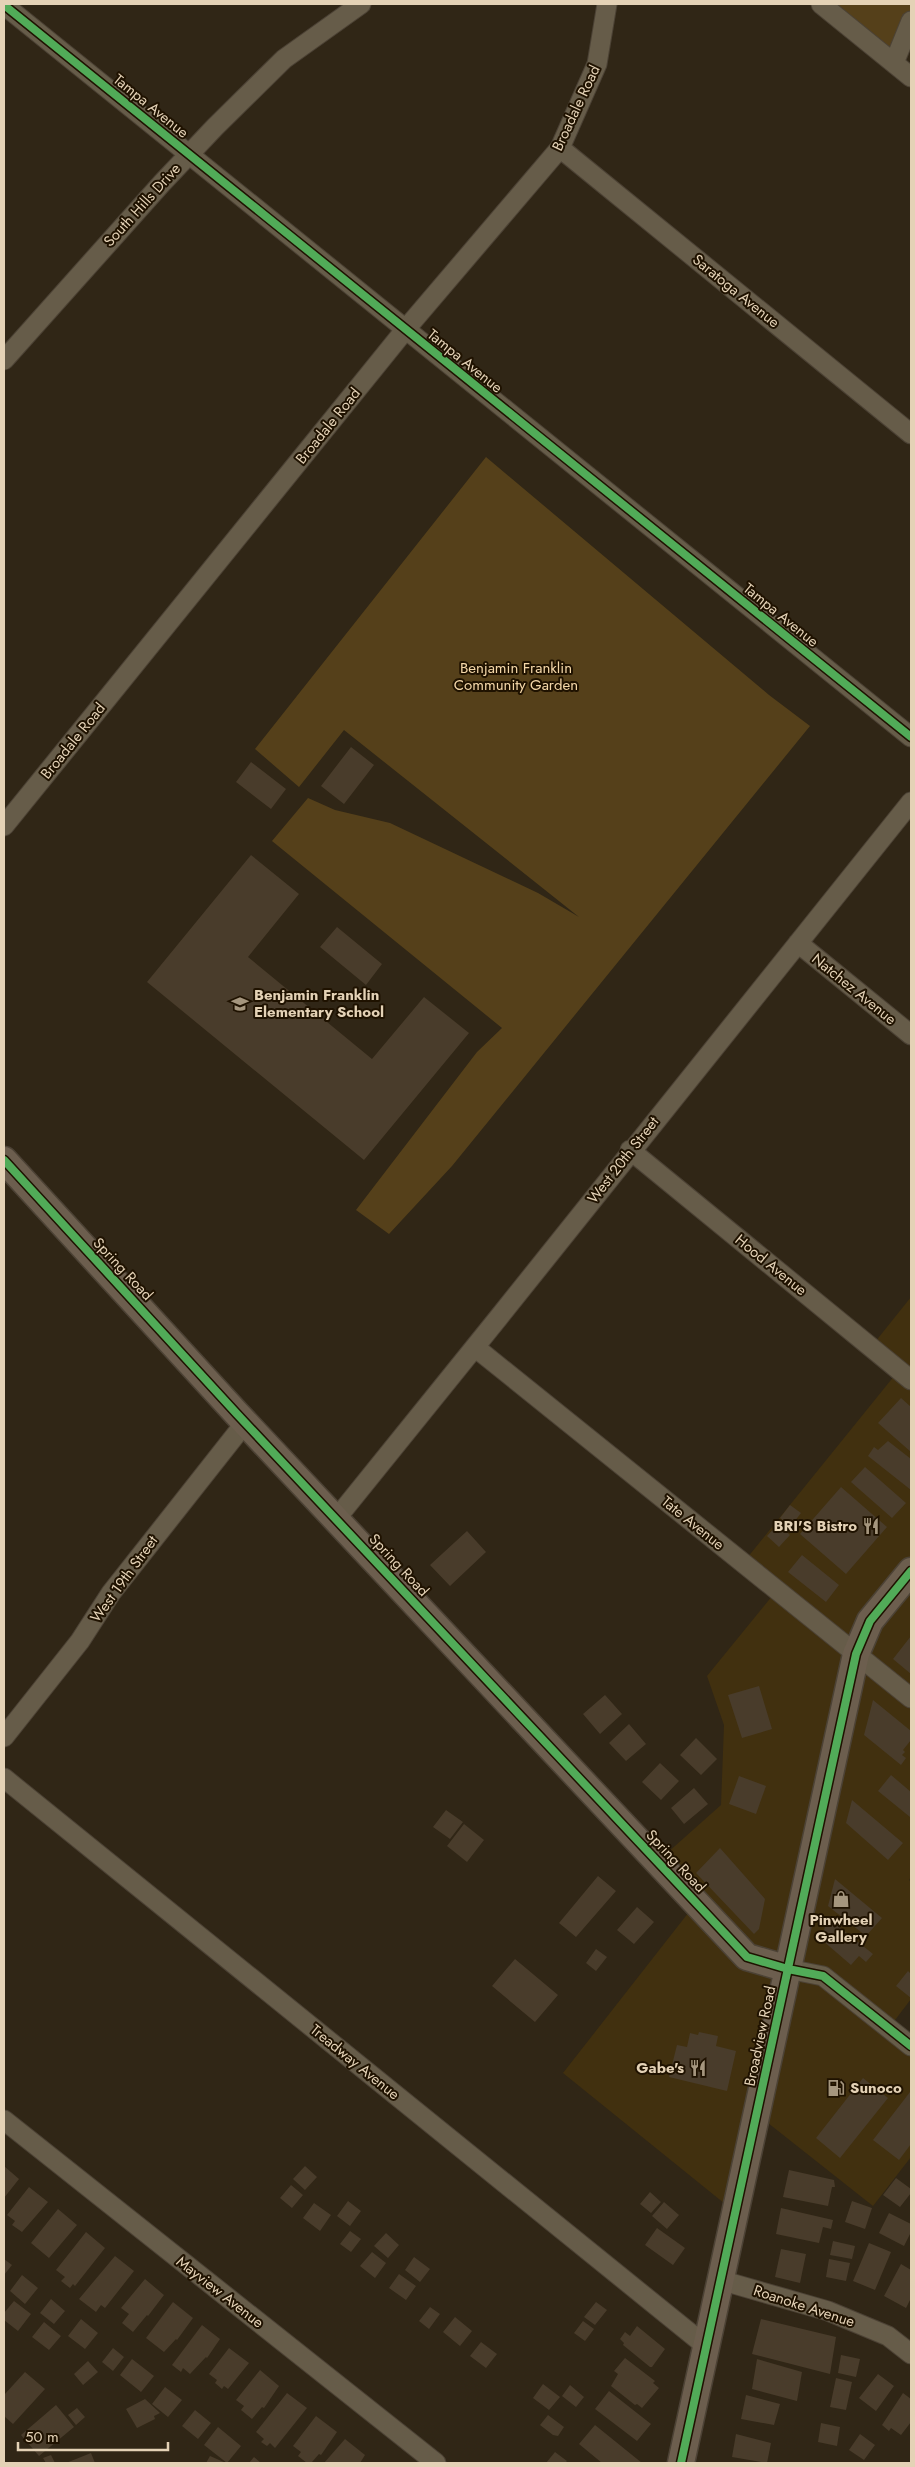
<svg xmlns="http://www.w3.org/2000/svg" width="915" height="2467" viewBox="0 0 915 2467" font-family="Jost,sans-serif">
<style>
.built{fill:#41300f}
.green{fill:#55401a}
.building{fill:#493c2b}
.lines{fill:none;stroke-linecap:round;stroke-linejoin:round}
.street-casing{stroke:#4c4235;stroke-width:21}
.secondary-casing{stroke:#4c4235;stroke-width:29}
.street{stroke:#665c49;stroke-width:19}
.secondary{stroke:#6c5e4e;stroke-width:26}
.cycleway-casing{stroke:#1f1200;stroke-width:11}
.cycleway{stroke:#51ab58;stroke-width:8}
.labels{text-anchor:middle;stroke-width:4;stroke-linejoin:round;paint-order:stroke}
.street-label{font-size:15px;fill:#e4d2b6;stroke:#1f1200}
.park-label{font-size:15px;fill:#f4d7a8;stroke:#1f1200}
.poi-label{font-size:15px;font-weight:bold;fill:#e4d2b6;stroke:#1f1200;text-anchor:start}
</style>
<rect width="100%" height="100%" fill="#302616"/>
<!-- built -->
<path class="built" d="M 911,1297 L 911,1877 L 909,1880 L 911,1882 L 911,1999 L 889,2028 L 911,2046 L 911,2157 L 873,2206 L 758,2115 L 735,2212 L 563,2073 L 696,1903 L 657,1862 L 721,1805 L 724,1725 L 707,1676 L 777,1590 L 743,1563 L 899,1370 L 871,1347 Z"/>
<!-- green -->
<path class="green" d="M 821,4 L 911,4 L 911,21 L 894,63 Z
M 486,457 L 769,695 L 810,726 L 452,1166 L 389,1234 L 356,1210 L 477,1052 L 502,1028 L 272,841 L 308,798 L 335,810 L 390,823 L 538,893 L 579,917 L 344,730 L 299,787 L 255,749 Z"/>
<!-- building -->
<path class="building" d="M 351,747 L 374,765 L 344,804 L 321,786 Z
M 251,762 L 286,789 L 271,809 L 236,782 Z
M 251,855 L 299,894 L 248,957 L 372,1059 L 424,997 L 469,1033 L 364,1160 L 147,982 Z
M 337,927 L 382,964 L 366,985 L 320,947 Z
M 901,1398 L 911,1407 L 911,1452 L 878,1423 Z
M 888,1441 L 911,1459 L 911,1490 L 868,1456 L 874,1447 L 878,1450 Z
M 865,1467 L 906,1503 L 892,1518 L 851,1482 Z
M 841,1487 L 887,1527 L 846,1574 L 800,1534 Z
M 790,1505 L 801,1513 L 791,1526 L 780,1518 Z
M 778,1524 L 790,1535 L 779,1547 L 767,1536 Z
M 467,1531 L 486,1552 L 450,1586 L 430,1565 Z
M 802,1555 L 839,1585 L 826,1602 L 788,1572 Z
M 911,1636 L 911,1674 L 893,1659 Z
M 759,1686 L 772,1729 L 742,1738 L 728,1695 Z
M 605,1695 L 622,1714 L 600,1734 L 583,1714 Z
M 873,1700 L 911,1731 L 911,1740 L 903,1750 L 905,1752 L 902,1755 L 906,1758 L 901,1765 L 864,1735 Z
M 629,1724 L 646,1744 L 626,1761 L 609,1743 Z
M 696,1738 L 717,1759 L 701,1775 L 680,1755 Z
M 660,1763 L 679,1781 L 661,1800 L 642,1782 Z
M 891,1775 L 911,1792 L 910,1817 L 878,1791 Z
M 739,1776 L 766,1786 L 756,1814 L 729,1804 Z
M 694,1788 L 708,1804 L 684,1824 L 671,1808 Z
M 852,1800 L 903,1843 L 888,1860 L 846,1823 Z
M 446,1810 L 463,1822 L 450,1839 L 433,1827 Z
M 464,1824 L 484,1840 L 467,1862 L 447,1846 Z
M 720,1848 L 765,1899 L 759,1929 L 754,1934 L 696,1873 Z
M 598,1876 L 616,1891 L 576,1937 L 559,1923 Z
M 835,1879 L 882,1918 L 866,1936 L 828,1906 Z
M 637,1907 L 654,1922 L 634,1944 L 617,1930 Z
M 827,1917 L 873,1954 L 866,1962 L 859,1956 L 851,1965 L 822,1940 Z
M 596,1949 L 607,1957 L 596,1971 L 586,1963 Z
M 515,1959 L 558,1995 L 535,2022 L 492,1986 Z
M 908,1971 L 911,1974 L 911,1998 L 896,1986 Z
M 699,2032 L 718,2036 L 716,2046 L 736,2051 L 727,2091 L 669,2077 L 677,2045 L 687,2047 L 690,2033 L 698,2035 Z
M 863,2078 L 888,2098 L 840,2158 L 816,2138 Z
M 910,2092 L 911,2144 L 899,2160 L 873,2140 Z
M 4,2166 L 19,2179 L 4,2198 Z
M 305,2166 L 317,2177 L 305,2190 L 293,2179 Z
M 789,2170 L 834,2180 L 835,2187 L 832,2187 L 828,2206 L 783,2197 Z
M 896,2178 L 911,2189 L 911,2193 L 900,2207 L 883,2195 Z
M 291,2185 L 303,2195 L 292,2208 L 280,2198 Z
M 29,2187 L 48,2202 L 22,2232 L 12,2225 L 15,2221 L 7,2215 Z
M 650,2192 L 661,2202 L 651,2213 L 640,2204 Z
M 348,2201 L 361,2211 L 350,2226 L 337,2216 Z
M 852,2201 L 872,2208 L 865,2229 L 845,2222 Z
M 664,2202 L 679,2215 L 667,2229 L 652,2216 Z
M 314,2203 L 331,2215 L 320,2231 L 303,2218 Z
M 781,2208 L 833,2220 L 831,2229 L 823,2227 L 819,2243 L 776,2234 Z
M 58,2209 L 77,2225 L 49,2258 L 31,2243 Z
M 889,2213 L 911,2224 L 911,2232 L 904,2246 L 879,2233 Z
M 657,2228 L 685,2248 L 673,2265 L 645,2245 Z
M 350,2231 L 361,2239 L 351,2252 L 340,2244 Z
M 86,2232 L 105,2248 L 75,2286 L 73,2284 L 70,2288 L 61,2281 L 65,2277 L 56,2270 Z
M 386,2233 L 399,2245 L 388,2258 L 374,2246 Z
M 833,2241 L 855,2246 L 852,2259 L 830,2255 Z
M 869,2243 L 891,2252 L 875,2290 L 853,2281 Z
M 781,2249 L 806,2254 L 800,2283 L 775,2277 Z
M 372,2252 L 386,2263 L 375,2278 L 360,2266 Z
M 115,2256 L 134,2271 L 105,2308 L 101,2305 L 96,2312 L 79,2299 Z
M 414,2257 L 430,2269 L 420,2282 L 405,2270 Z
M 4,2259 L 12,2265 L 4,2275 Z
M 829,2259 L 850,2263 L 846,2281 L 826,2277 Z
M 901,2264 L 911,2270 L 911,2298 L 906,2308 L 884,2296 Z
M 399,2274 L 416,2286 L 406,2300 L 389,2288 Z
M 22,2275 L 38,2288 L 25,2304 L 10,2291 Z
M 145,2279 L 164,2295 L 148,2316 L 147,2315 L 133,2332 L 122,2323 L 129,2314 L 121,2308 Z
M 51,2299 L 65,2311 L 54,2324 L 40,2313 Z
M 14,2301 L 31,2314 L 18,2331 L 4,2320 L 4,2313 Z
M 173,2302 L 193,2318 L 177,2340 L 176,2339 L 164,2352 L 146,2338 Z
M 596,2302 L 607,2310 L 595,2325 L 584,2317 Z
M 430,2307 L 440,2314 L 429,2329 L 419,2321 Z
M 455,2317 L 472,2331 L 460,2346 L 443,2332 Z
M 81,2319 L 98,2333 L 85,2349 L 68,2336 Z
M 761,2319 L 836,2337 L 830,2374 L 752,2354 Z
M 583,2321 L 594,2329 L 585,2341 L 574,2333 Z
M 44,2322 L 61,2336 L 49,2350 L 32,2337 Z
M 202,2325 L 220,2339 L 207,2358 L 206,2357 L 190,2374 L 183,2368 L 181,2372 L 172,2365 Z
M 637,2326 L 665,2349 L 652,2367 L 650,2367 L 623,2345 L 624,2343 L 620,2339 L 625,2332 L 630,2336 Z
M 481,2342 L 497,2354 L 486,2368 L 470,2356 Z
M 113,2348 L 124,2357 L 113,2371 L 102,2362 Z
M 229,2348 L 249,2363 L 228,2389 L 224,2386 L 222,2389 L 215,2383 L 217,2380 L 209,2374 Z
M 841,2355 L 860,2359 L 856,2377 L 838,2373 Z
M 625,2358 L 655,2381 L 653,2383 L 659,2388 L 642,2408 L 637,2404 L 635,2405 L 611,2386 L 618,2374 L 614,2371 Z
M 132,2359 L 154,2376 L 141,2392 L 120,2375 Z
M 757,2359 L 802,2372 L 797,2401 L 752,2389 Z
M 88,2361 L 98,2372 L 83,2385 L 74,2374 Z
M 260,2370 L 279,2386 L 264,2408 L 262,2407 L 252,2419 L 241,2410 L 244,2406 L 236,2400 Z
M 25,2372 L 45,2389 L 13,2424 L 4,2416 L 4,2395 Z
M 878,2374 L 894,2386 L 876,2411 L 859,2398 Z
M 836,2378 L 852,2382 L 846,2410 L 830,2407 Z
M 543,2384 L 560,2397 L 549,2410 L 533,2398 Z
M 570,2385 L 584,2397 L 576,2407 L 562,2396 Z
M 165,2387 L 182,2400 L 168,2417 L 152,2404 Z
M 609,2391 L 651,2424 L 637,2441 L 595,2409 Z
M 287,2393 L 307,2408 L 275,2448 L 270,2443 L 267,2446 L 261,2442 L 264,2439 L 256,2432 Z
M 903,2393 L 911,2399 L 911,2422 L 901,2435 L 891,2428 L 889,2431 L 882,2425 Z
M 746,2395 L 780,2404 L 774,2425 L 741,2419 Z
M 145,2399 L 160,2413 L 154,2416 L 155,2419 L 137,2428 L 126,2409 Z
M 56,2405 L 74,2427 L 39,2456 L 21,2435 Z
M 77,2408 L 85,2417 L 76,2425 L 68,2415 Z
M 195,2410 L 211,2423 L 198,2439 L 182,2426 Z
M 548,2415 L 564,2427 L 558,2436 L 553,2435 L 540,2425 Z
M 316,2416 L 337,2432 L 321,2455 L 319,2454 L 312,2462 L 307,2463 L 298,2456 L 301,2452 L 293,2446 Z
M 821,2423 L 840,2427 L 837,2446 L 818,2442 Z
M 595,2425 L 642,2463 L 602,2463 L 579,2444 Z
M 218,2427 L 241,2446 L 227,2463 L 204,2445 Z
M 736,2434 L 771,2443 L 767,2463 L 732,2457 Z
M 860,2434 L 875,2445 L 864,2460 L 849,2450 Z
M 345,2439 L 365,2455 L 360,2463 L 324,2463 Z
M 555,2452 L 567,2461 L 565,2463 L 546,2463 Z
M 91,2453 L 95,2463 L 66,2463 Z
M 51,2455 L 55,2463 L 46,2463 L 43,2458 Z
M 210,2456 L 226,2463 L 206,2463 Z
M 254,2457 L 261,2463 L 249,2463 Z"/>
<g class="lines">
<!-- street casing -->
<g class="street-casing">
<path id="street" d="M 821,4 L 911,77
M 4,5 L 911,737
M 894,63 L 911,21
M 560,148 L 911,434
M 4,360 L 162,183 L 215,127 L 284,59 L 361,4
M 4,826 L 405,330 L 560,148 L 597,64 L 607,4
M 798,943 L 911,1035
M 630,1150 L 911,1380
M 476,1348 L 911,1698
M 336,1519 C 529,1281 720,1041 911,802
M 4,1737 L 80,1641 L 111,1593 L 245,1423
M 4,1778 L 706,2346
M 788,1969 L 823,1976 L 911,2046
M 4,2120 L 436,2463
M 720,2280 L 828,2311 L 888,2336 L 911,2354"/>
</g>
<!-- secondary casing -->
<g class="secondary-casing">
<path id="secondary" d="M 4,1160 L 237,1414 L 747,1957 L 788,1969
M 681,2463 L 856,1654 L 870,1621 L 911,1571"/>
</g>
<!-- street -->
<use href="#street" class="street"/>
<!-- secondary -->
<use href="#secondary" class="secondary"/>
<!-- cycleway casing -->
<g class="cycleway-casing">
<path id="cycleway" d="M 4,5 L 911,737
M 4,1160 L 237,1414 L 747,1957 L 788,1969 L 823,1976 L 911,2046
M 681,2463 L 856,1654 L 870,1621 L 911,1571"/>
</g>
<!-- cycleway -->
<use href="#cycleway" class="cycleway"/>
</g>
<!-- icons -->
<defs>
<g id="school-bare" transform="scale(1.35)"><path d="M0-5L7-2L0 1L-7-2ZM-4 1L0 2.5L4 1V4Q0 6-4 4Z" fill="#a5967e" stroke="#1f1200" stroke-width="2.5" paint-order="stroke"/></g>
<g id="restaurant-bare" transform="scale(1.35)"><path d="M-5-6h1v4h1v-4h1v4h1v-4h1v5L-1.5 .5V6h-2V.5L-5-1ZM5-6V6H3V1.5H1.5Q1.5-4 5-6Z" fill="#a5967e" stroke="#1f1200" stroke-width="2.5" paint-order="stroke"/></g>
<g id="shop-bare" transform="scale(1.35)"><path d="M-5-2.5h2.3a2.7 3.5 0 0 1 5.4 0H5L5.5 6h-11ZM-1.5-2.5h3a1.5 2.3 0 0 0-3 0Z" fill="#a5967e" stroke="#1f1200" stroke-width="2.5" paint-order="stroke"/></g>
<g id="fuel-bare" transform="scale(1.35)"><path d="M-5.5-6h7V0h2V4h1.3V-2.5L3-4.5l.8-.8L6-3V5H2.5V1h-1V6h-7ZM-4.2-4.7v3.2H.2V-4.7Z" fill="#a5967e" stroke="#1f1200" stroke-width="2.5" paint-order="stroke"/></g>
</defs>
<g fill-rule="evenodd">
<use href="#school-bare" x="240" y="1004"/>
<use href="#restaurant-bare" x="871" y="1526"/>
<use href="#shop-bare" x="841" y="1899"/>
<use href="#restaurant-bare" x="698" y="2068"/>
<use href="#fuel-bare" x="836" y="2088"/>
</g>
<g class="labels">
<!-- street labels -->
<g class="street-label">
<text transform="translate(151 106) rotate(39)" y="5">Tampa Avenue</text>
<text transform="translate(576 108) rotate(-65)" y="5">Broadale Road</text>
<text transform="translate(142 205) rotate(-48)" y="5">South Hills Drive</text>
<text transform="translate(736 291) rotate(39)" y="5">Saratoga Avenue</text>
<text transform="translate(465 361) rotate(39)" y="5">Tampa Avenue</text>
<text transform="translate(328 426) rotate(-51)" y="5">Broadale Road</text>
<text transform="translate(781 615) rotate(39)" y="5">Tampa Avenue</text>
<text transform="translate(73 741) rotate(-51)" y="5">Broadale Road</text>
<text transform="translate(854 989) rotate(39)" y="5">Natchez Avenue</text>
<text transform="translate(623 1160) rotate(-52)" y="5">West 20th Street</text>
<text transform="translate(771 1265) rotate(39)" y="5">Hood Avenue</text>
<text transform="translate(123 1269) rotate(47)" y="5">Spring Road</text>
<text transform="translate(693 1523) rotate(39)" y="5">Tate Avenue</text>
<text transform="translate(399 1565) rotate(47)" y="5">Spring Road</text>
<text transform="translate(124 1579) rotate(-54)" y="5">West 19th Street</text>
<text transform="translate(676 1861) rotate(47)" y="5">Spring Road</text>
<text transform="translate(760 2036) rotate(-78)" y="5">Broadview Road</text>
<text transform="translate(355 2062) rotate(39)" y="5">Treadway Avenue</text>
<text transform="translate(220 2292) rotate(38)" y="5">Mayview Avenue</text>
<text transform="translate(804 2306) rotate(18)" y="5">Roanoke Avenue</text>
</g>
<!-- park labels -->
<g class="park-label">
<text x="516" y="673">Benjamin Franklin<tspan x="516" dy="17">Community Garden</tspan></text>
</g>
<!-- poi labels -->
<g class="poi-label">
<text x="254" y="1000">Benjamin Franklin<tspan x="254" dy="17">Elementary School</tspan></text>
<text x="857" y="1531" text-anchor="end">BRI'S Bistro</text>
<text x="841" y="1925" text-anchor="middle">Pinwheel<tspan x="841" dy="17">Gallery</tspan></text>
<text x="684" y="2073" text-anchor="end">Gabe's</text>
<text x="850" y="2093">Sunoco</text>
</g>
</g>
<!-- border -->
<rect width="915" height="2467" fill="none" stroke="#e4d2b6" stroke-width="10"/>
<!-- scale -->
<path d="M18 2442v8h150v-8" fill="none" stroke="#e4d2b6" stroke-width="2.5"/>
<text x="25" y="2442" font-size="15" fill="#e4d2b6" stroke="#1f1200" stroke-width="4" paint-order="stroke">50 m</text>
</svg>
